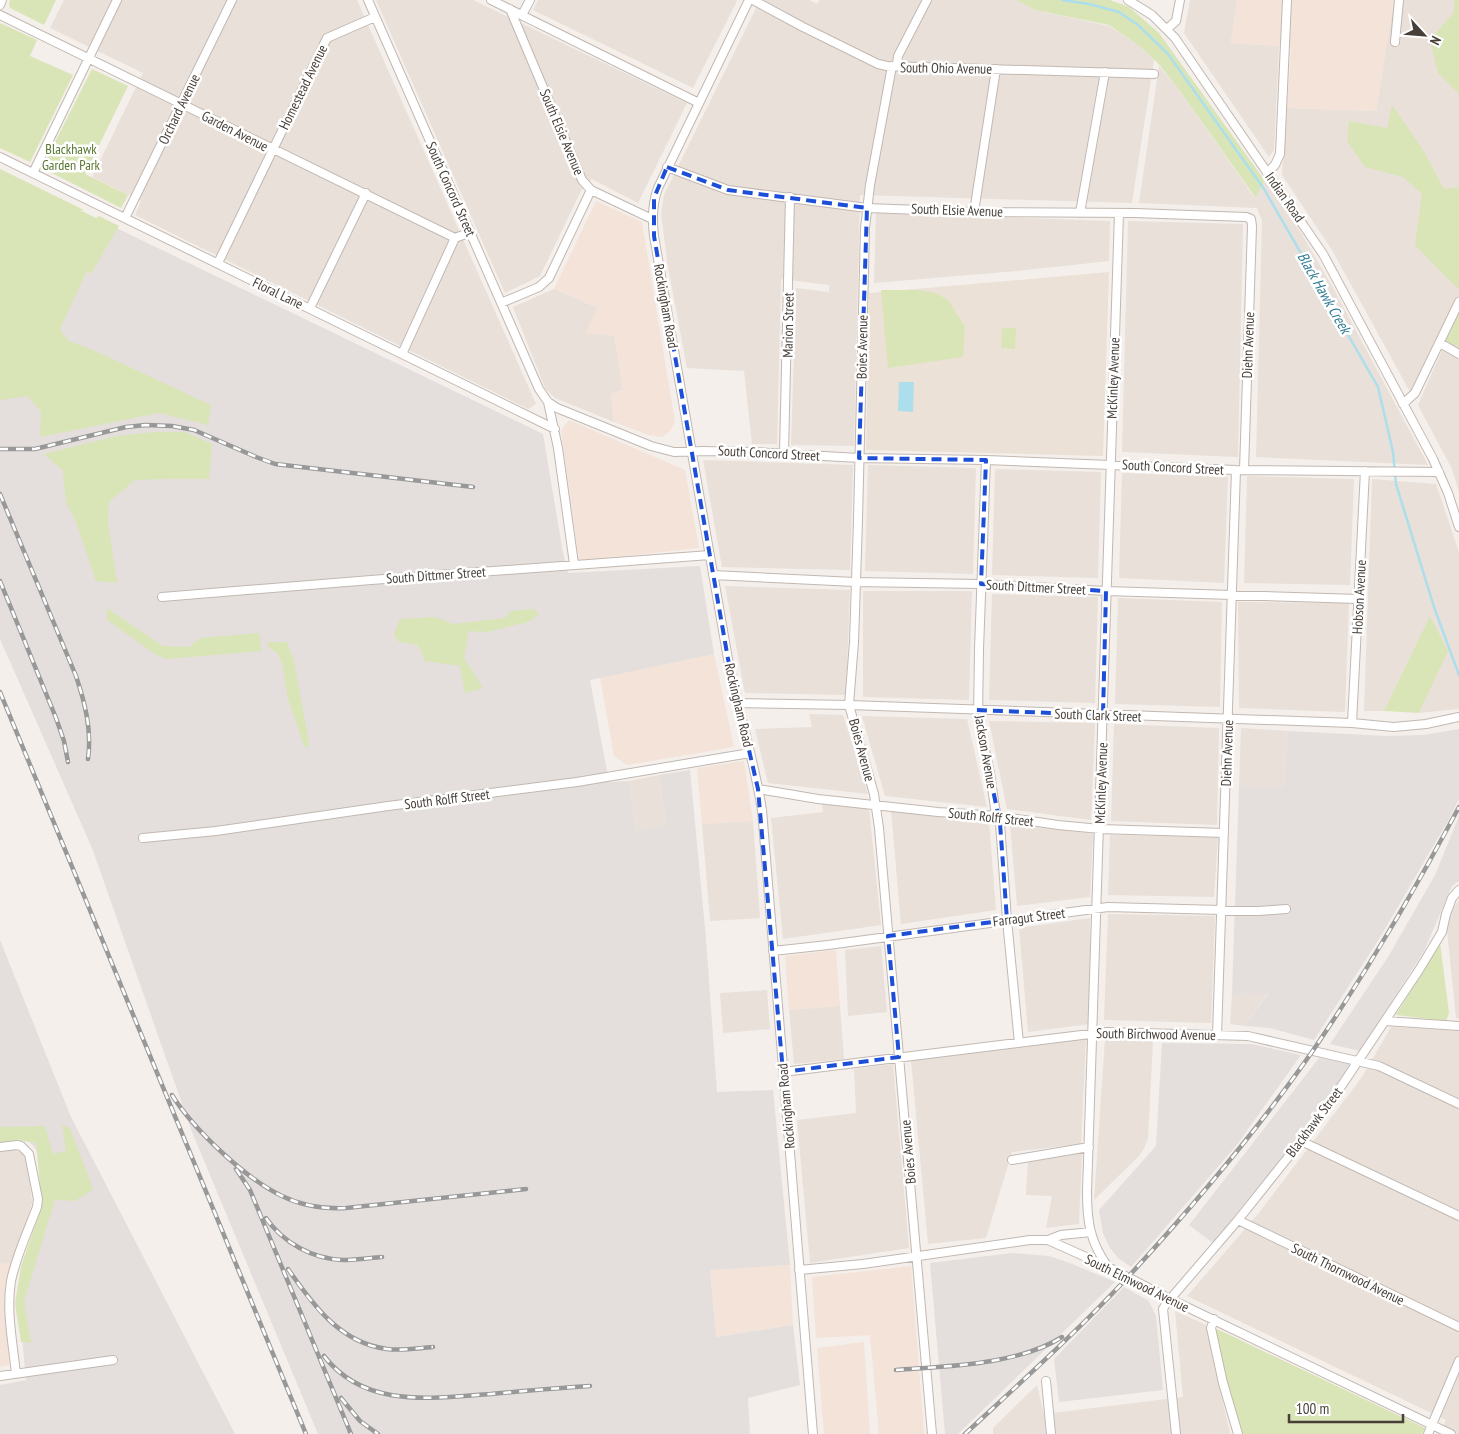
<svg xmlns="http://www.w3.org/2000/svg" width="1459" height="1434" viewBox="0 0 1459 1434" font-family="'PT Sans Narrow',sans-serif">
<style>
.residential{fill:#e8e0d9}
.commercial{fill:#f4e3d8}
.industrial{fill:#e4dfdc}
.education{fill:#ece1d6}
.green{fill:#d9e5b7}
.water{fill:#acdeeb}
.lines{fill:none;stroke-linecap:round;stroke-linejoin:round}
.stream{stroke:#acdeeb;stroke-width:2.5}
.minor-casing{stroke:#c2b8b1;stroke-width:10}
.minor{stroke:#fff;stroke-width:8}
.rail-casing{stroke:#989898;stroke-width:4.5}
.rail{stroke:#fff;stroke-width:2.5;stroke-dasharray:8;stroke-linecap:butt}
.marked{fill:none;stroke:#1d4ed8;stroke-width:4;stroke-dasharray:10 6;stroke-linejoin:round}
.labels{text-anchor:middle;stroke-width:5;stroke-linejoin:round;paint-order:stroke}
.street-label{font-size:14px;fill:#483f39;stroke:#fff}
.park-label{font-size:14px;fill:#587630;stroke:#fff}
.water-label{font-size:15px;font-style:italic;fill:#347f95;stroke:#fff}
</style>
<rect width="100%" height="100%" fill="#f4efeb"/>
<!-- residential -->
<path class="residential" d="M 64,0 L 357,0 L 536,404 L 528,409 L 135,215 L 141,201 L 92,177 L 143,73 L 50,28 Z
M 376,0 L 473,0 L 687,103 L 638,203 L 592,179 L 581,191 L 540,276 L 505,293 Z
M 538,0 L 736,0 L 737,1 L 693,88 L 533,10 Z
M 760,0 L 809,0 L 817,4 L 820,0 L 1018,0 L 1035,10 L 1109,26 L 1134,42 L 1154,60 L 1132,203 L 860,195 L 854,446 L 791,445 L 796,288 L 829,292 L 829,285 L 781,279 L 777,444 L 752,444 L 744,371 L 687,368 L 668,267 L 661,213 L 664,195 Z
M 1190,0 L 1237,0 L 1231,43 L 1279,46 L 1274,150 L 1269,157 L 1184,33 Z
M 1394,0 L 1459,0 L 1459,492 L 1452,469 L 1418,405 L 1442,350 L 1436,338 L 1410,392 L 1332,250 L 1282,175 L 1287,108 L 1376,111 Z
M 1159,66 L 1180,91 L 1254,197 L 1265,181 L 1301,233 L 1332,286 L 1428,465 L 1256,457 L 1262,221 L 1257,208 L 1139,203 Z
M 876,213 L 1110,221 L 1109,261 L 1017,271 L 874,283 Z
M 1128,221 L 1243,224 L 1238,457 L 1122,452 Z
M 554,289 L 598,308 L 586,333 L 614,335 L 623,390 L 611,394 L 614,422 L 555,398 L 545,388 L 513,307 Z
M 703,460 L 853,465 L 850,570 L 722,567 Z
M 868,465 L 976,468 L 973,574 L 865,571 Z
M 995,469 L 1101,472 L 1098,578 L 992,575 Z
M 1122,473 L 1228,477 L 1224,583 L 1119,578 Z
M 1247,476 L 1354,479 L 1350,585 L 1244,583 Z
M 1372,479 L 1436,484 L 1459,552 L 1459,709 L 1419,713 L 1447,651 L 1430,617 L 1384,711 L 1364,711 Z
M 725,586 L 850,590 L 846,695 L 745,693 Z
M 863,591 L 972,591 L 969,700 L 863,697 Z
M 992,594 L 1098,597 L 1095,703 L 989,700 Z
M 1118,598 L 1222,602 L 1220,707 L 1115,704 Z
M 1238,602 L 1349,603 L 1345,712 L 1239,708 Z
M 809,714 L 843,715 L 868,794 L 768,783 L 755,729 L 812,727 Z
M 862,716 L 967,719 L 987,807 L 885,796 Z
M 989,721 L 1095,723 L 1091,820 L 1007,809 Z
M 1114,724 L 1219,728 L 1217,825 L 1111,821 Z
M 1241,728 L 1288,731 L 1284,788 L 1239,786 Z
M 659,775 L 666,827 L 636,831 L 629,781 Z
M 822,803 L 869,808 L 881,925 L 783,939 L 771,818 L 823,812 Z
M 891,811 L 989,823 L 996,910 L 901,924 Z
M 753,821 L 760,918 L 710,921 L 702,824 Z
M 1010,824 L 1093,834 L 1090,897 L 1017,906 Z
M 1110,835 L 1218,837 L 1214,897 L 1108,895 Z
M 1459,900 L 1459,1019 L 1456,1018 L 1447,930 L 1452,909 Z
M 1108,914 L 1215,916 L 1211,1023 L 1104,1020 Z
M 1090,918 L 1090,1024 L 1028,1032 L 1019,928 Z
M 881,946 L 887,1012 L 848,1016 L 845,950 Z
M 767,990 L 770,1029 L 723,1033 L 720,993 Z
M 1268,992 L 1245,1026 L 1230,1024 L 1232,994 Z
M 840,1006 L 844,1059 L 794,1064 L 789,1010 Z
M 1391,1027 L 1459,1031 L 1459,1434 L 1440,1434 L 1446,1420 L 1187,1296 L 1258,1214 L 1362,1077 Z
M 1086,1037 L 1081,1144 L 1012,1152 L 986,1238 L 928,1244 L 911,1060 Z
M 1105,1039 L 1153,1041 L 1148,1138 L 1144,1149 L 1138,1157 L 1094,1200 Z
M 893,1064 L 909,1248 L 810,1263 L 797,1120 L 856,1113 L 854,1069 Z
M 12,1149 L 22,1152 L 28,1160 L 32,1203 L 24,1234 L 13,1263 L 0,1264 L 0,1151 Z
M 1082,1153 L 1079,1224 L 1046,1228 L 1052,1196 L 1026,1195 L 1028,1160 Z
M 1175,1311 L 1206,1325 L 1230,1434 L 993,1434 L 993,1428 L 1037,1385 L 1044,1414 L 1183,1397 Z"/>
<!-- commercial -->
<path class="commercial" d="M 1237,0 L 1394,0 L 1376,111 L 1287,108 L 1291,47 L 1231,43 Z
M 596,201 L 642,222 L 675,422 L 670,431 L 663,437 L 649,435 L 614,422 L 611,394 L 623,390 L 614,336 L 585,333 L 598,308 L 554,289 Z
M 569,420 L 685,470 L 699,548 L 579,561 L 561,431 Z
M 714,654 L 734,747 L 627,765 L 614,756 L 600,677 Z
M 744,761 L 753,821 L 702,824 L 697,768 Z
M 836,950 L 840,1006 L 789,1010 L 785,956 Z
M 13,1263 L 5,1297 L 9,1365 L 0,1367 L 0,1264 Z
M 790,1265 L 793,1325 L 716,1337 L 710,1270 Z
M 911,1266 L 924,1434 L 879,1434 L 870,1335 L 816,1338 L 812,1277 Z
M 864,1342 L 870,1434 L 824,1434 L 817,1348 Z"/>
<!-- industrial -->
<path class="industrial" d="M 108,224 L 543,434 L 563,553 L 568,573 L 700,566 L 714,654 L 590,680 L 609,782 L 629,781 L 636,831 L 666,826 L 659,775 L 690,770 L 706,939 L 717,1092 L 773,1090 L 790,1265 L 710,1270 L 716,1337 L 793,1325 L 800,1385 L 748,1398 L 750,1434 L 318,1434 L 192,1132 L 92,848 L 0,639 L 0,396 Z
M 1459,729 L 1459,799 L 1449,819 L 1379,939 L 1314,1040 L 1270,1028 L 1245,1026 L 1268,993 L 1232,994 L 1239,786 L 1284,787 L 1288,731 L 1387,736 L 1423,735 Z
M 1459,816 L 1459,881 L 1452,886 L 1424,951 L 1360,1051 L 1330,1044 L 1388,957 L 1435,875 Z
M 0,940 L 71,1117 L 235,1434 L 0,1434 L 0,1385 L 26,1380 L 19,1306 L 44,1211 L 42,1157 L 24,1135 L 0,1138 Z
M 1162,1043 L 1251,1044 L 1301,1055 L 1236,1146 L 1131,1267 L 1118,1258 L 1110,1248 L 1103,1233 L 1099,1210 L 1156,1146 Z
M 1319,1058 L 1351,1064 L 1306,1127 L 1213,1243 L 1189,1225 Z
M 1012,1253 L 1049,1256 L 1070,1263 L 1115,1282 L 958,1434 L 945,1434 L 930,1263 Z
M 1124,1287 L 1149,1301 L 1156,1316 L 1163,1390 L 1059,1402 L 1054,1359 Z"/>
<!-- education -->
<path class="education" d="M 1109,272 L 1103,456 L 866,450 L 869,293 Z"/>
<!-- green -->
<path class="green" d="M 10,0 L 56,0 L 44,25 L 10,8 L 9,4 Z
M 1017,0 L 1110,0 L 1129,7 L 1159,33 L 1265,181 L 1255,197 L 1180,91 L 1157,62 L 1134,42 L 1109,25 L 1035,10 Z
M 1454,0 L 1459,0 L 1459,94 L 1438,73 L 1430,40 L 1454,12 Z
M 0,23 L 37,40 L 30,56 L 73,75 L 30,162 L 0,148 Z
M 92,69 L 128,86 L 85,174 L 128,195 L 121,208 L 42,168 Z
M 1392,105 L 1422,148 L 1444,189 L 1459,187 L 1459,290 L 1415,245 L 1422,194 L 1403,177 L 1365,167 L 1347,141 L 1349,121 L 1387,128 Z
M 0,169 L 84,210 L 80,210 L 96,218 L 99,216 L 119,226 L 91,274 L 87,271 L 60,329 L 69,341 L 93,350 L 211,405 L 208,425 L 159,413 L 40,437 L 41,412 L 27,396 L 0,400 Z
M 881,290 L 918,290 L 936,293 L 949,301 L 965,327 L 963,357 L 888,368 Z
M 1459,310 L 1459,347 L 1444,340 Z
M 1002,328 L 1016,328 L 1015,349 L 1001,348 Z
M 155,432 L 185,432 L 212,444 L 209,479 L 164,479 L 135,480 L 109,502 L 108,522 L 117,583 L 96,581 L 75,519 L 66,503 L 63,471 L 44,454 L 117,436 Z
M 107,608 L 163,646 L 189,647 L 200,638 L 259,633 L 262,651 L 166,659 L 153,653 L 107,620 Z
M 533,609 L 539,614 L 528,622 L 487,632 L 469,631 L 464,658 L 483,688 L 465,693 L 460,666 L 425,661 L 418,645 L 399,642 L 394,635 L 400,619 L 435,617 L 453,624 L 505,618 L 511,611 Z
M 1430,616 L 1448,651 L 1419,713 L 1384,711 Z
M 267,642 L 287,642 L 294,661 L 310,748 L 304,746 L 288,699 L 282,663 L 277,653 L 269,648 Z
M 1440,943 L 1449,1013 L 1446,1021 L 1396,1015 Z
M 62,1125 L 70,1128 L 93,1189 L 75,1201 L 55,1200 L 24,1301 L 31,1343 L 21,1342 L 15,1304 L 21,1266 L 42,1206 L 36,1143 L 23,1141 L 0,1142 L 0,1127 L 45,1126 L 53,1154 L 66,1151 Z
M 1217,1329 L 1425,1428 L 1422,1434 L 1242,1434 L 1214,1333 Z"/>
<!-- water -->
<path class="water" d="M 899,382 L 914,382 L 913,412 L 898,411 Z"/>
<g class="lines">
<!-- stream -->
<path class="stream" d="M 1062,0 L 1089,4 L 1119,12 L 1138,25 L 1168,54 L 1264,189 L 1378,387 L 1393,452 L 1396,484 L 1434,607 L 1459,675"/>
<!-- minor casing -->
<g class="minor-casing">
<path id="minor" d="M 368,0 L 539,389 L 548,402 L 557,408 L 651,446 L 674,452 L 703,451 L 755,452 L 859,458 L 986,460 L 1236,470 L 1439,472
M 491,0 L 699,103
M 749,0 L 658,188 C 652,204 652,219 654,236 L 728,659 C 738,710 754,759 762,810 L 813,1434
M 753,0 L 803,27 L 878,64 L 887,66 L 1154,74
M 1128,0 L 1152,15 L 1175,38 L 1323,254 L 1433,459 L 1448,493 L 1459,527
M 0,5 L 2,0
M 510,9 L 582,180 L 591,190 L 652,219
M 0,15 L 455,238 L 471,232
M 522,15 L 530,0
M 1167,29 L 1176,21 L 1180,0
M 1395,42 L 1399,0
M 892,66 L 870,185 L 865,228 L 858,520 L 854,642 L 849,705 L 874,794 L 879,828 L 932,1434
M 897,66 L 898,56 L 927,0
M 0,157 L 555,429
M 667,167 L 728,190 L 867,208 L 974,212 L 1135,213 L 1246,217 L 1251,219 L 1252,226 L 1244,470
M 33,173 L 117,0
M 1267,173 L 1275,165 L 1280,154 L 1287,0
M 974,212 L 996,69
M 1080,213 L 1105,72
M 125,218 L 232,0
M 218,263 L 327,38 L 375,17
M 501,303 L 539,287 L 549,278 L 591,190
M 310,308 L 366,193
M 1440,343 L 1459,354
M 402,354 L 455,238
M 548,402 L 558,448 L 574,564
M 1403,404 L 1415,393 L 1459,302
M 784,453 L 790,197
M 986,460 L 979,649 L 978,719 L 990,773 L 995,808 L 1000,823 L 1007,920 L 1019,1043
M 713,575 L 855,582 L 981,584 L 1106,591 L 1359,599
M 162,597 L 371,580 L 710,555
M 737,703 L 849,705 L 1352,723 L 1394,727 L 1426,724 L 1459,717
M 1352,723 L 1365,471
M 758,789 L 818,799 L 938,812 L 998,816 L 1058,825 L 1100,829 L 1224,833
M 143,838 L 216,831 L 388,806 L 577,782 L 750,753
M 773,951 L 828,945 L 1108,907 L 1259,911 L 1286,909
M 1385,1021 L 1459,1026
M 1217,1035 L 1236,470
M 783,1072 L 1106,1032 L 1248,1036 L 1379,1066 L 1459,1104
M 1301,1141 L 1459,1216
M 0,1147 L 17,1145 L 21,1146 L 29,1154 L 38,1199 L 37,1207 C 28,1231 16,1256 11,1281 C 6,1311 13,1344 16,1374
M 1012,1160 L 1089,1147
M 1238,1220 L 1459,1327
M 1048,1240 L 1061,1235 L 1091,1232
M 1108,1267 C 1090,1242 1087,1222 1087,1192 L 1119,213
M 799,1270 L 863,1264 L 1030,1240 L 1048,1240 L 1108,1267 L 1170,1299 L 1451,1434
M 1214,1319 L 1211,1328 L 1223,1383 L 1238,1434
M 0,1376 L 113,1360
M 1046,1381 L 1051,1434
M 1176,1434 L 1163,1309 L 1166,1304 L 1238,1220 L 1301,1141 L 1332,1100 L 1419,970 L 1442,932 L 1446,914 L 1452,898 L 1459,890
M 1428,1434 L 1459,1361"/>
</g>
<!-- minor -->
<use href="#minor" class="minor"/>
<!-- rail casing -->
<g class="rail-casing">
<path id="rail" d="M 0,449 L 35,449 L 126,427 L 146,425 L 172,426 L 194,430 L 256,457 L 275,464 L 473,487
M 0,494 L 76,676 C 85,703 92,730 88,759
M 0,581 L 56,718 L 64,741 L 68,762
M 0,692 L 306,1434
M 172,1095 C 194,1130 246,1179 282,1196 C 302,1206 325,1209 346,1208 L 526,1189
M 236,1169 L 250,1190 L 351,1434
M 266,1218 C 283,1243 313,1259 343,1260 C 356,1260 369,1258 382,1257
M 288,1269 C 313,1305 340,1343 387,1349 C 402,1351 418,1348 433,1347
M 324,1356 C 365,1409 431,1398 491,1394 C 524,1391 557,1388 590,1386
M 896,1370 C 947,1366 1018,1365 1062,1337
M 341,1398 L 360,1421 L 378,1434
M 965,1434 C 1020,1383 1076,1333 1128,1277 C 1194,1205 1258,1130 1314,1049 C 1367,971 1415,890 1459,807"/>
</g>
<!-- rail -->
<use href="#rail" class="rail"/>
</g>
<!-- marked area -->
<path class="marked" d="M 667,167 L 728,190 L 867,208 L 859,458 L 986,460 L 981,584 L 1106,591 L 1103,715 L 976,710 L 1000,823 L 1007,920 L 888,936 L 899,1057 L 783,1072 L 758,789 L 728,659 L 654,236 L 654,198 Z"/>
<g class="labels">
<!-- street labels -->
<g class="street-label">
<text transform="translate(946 68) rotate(1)" y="5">South Ohio Avenue</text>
<text transform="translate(303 87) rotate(-64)" y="5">Homestead Avenue</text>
<text transform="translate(179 109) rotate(-64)" y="5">Orchard Avenue</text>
<text transform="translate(235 131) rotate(27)" y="5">Garden Avenue</text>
<text transform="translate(562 132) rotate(67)" y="5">South Elsie Avenue</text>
<text transform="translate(451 189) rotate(66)" y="5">South Concord Street</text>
<text transform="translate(1285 197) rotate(55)" y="5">Indian Road</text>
<text transform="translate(957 210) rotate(2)" y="5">South Elsie Avenue</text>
<text transform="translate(278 293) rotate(26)" y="5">Floral Lane</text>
<text transform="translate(666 306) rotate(80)" y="5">Rockingham Road</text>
<text transform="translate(788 325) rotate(-89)" y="5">Marion Street</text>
<text transform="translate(1248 345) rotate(-88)" y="5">Diehn Avenue</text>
<text transform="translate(862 347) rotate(-89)" y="5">Boies Avenue</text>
<text transform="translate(1113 378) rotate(-88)" y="5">McKinley Avenue</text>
<text transform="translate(769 453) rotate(3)" y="5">South Concord Street</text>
<text transform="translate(1173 467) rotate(3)" y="5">South Concord Street</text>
<text transform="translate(436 575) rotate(-4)" y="5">South Dittmer Street</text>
<text transform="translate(1036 587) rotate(3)" y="5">South Dittmer Street</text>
<text transform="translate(1359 597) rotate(-87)" y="5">Hobson Avenue</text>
<text transform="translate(739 705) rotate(77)" y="5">Rockingham Road</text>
<text transform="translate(1098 715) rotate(2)" y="5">South Clark Street</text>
<text transform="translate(862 750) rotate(75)" y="5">Boies Avenue</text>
<text transform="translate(986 752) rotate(80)" y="5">Jackson Avenue</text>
<text transform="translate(1227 753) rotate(-88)" y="5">Diehn Avenue</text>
<text transform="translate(1101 783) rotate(-88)" y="5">McKinley Avenue</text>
<text transform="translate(447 799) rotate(-7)" y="5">South Rolff Street</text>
<text transform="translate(991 817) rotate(6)" y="5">South Rolff Street</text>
<text transform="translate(1029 917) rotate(-7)" y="5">Farragut Street</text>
<text transform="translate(1156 1034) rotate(1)" y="5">South Birchwood Avenue</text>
<text transform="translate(786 1106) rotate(-95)" y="5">Rockingham Road</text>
<text transform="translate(1314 1122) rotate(-53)" y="5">Blackhawk Street</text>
<text transform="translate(908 1152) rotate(-95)" y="5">Boies Avenue</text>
<text transform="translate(1348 1274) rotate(26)" y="5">South Thornwood Avenue</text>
<text transform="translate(1137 1283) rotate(26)" y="5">South Elmwood Avenue</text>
</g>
<!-- park labels -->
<g class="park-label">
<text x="71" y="154">Blackhawk<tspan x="71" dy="16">Garden Park</tspan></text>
</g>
<!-- water labels -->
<g class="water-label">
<text transform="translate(1324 293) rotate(60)" y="5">Black Hawk Creek</text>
</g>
</g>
<!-- north arrow -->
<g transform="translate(1424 35) rotate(116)" stroke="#ffffff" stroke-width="4" paint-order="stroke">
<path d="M0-4L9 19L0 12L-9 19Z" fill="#483f39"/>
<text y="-8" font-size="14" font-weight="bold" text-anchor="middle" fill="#483f39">N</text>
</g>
<!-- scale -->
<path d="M1289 1414v8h114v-8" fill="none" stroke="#483f39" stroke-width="2.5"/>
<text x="1296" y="1414" font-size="15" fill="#483f39" stroke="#ffffff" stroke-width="4" paint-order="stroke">100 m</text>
</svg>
